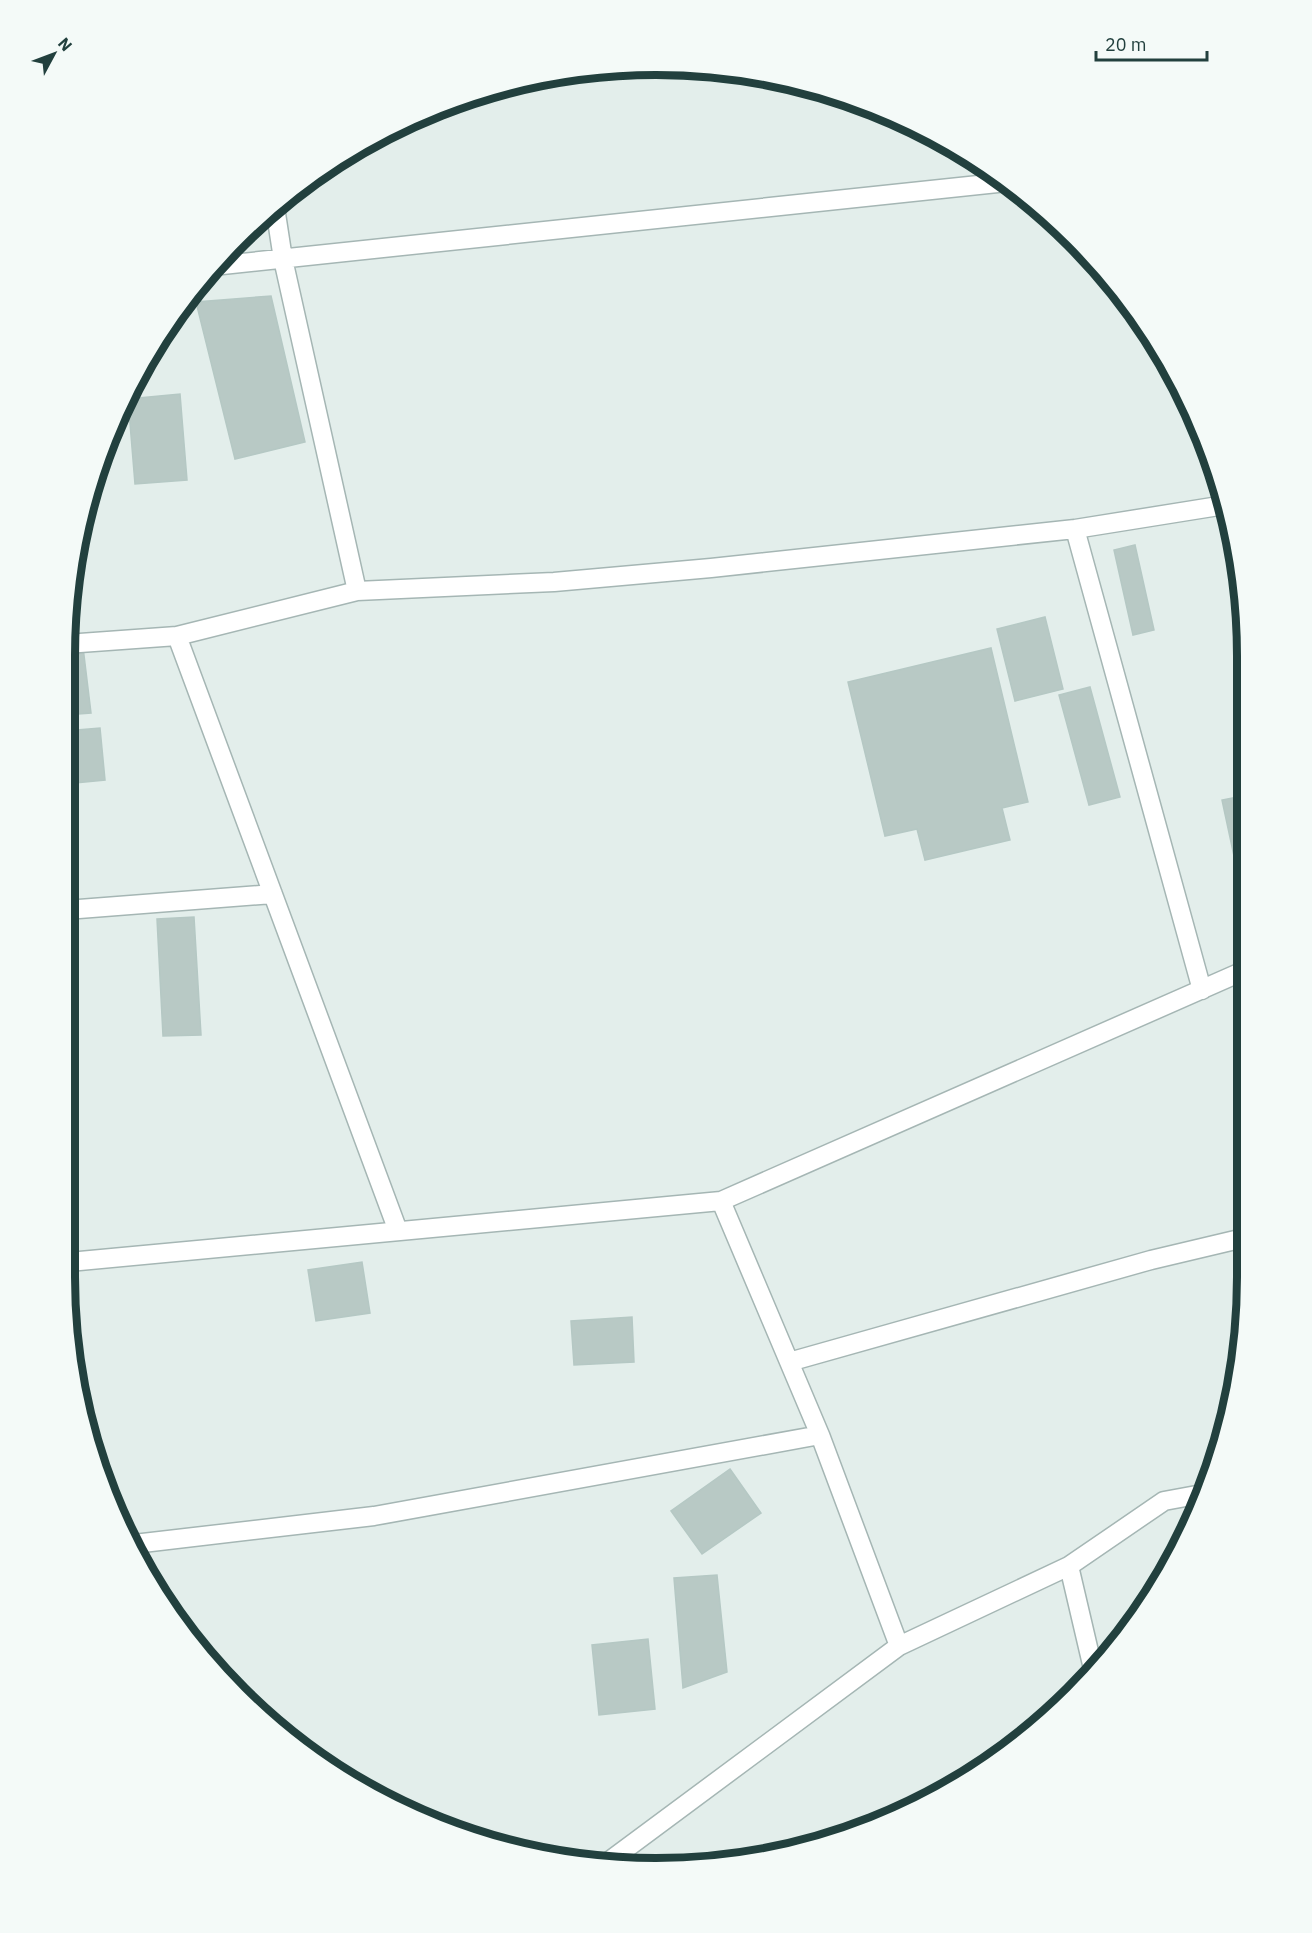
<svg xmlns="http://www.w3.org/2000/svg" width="1312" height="1933" viewBox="0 0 1312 1933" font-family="'IBM Plex Sans',sans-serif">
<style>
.building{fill:#b8c9c5;stroke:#b5c8c4;stroke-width:1.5}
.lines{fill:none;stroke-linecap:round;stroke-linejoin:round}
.minor-casing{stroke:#a5b6b4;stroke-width:21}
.minor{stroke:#fff;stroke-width:18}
.rim{fill:none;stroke:#22403e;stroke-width:8}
</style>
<rect width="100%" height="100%" fill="#e3eeeb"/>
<!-- building -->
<path class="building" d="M 271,296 L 305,442 L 235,459 L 196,302 Z
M 180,394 L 187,480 L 135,484 L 128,399 Z
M 1135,545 L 1154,630 L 1133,635 L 1114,550 Z
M 1045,617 L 1063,689 L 1015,701 L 997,629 Z
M 83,647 L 91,713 L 65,715 L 65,649 Z
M 991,648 L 1028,802 L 1002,808 L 1010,840 L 925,860 L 917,829 L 885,836 L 848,682 Z
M 1090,687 L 1120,797 L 1089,805 L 1059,695 Z
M 100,728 L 105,780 L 65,784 L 65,731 Z
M 1248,795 L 1248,853 L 1234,856 L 1222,800 Z
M 194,917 L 201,1035 L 163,1036 L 157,919 Z
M 362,1262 L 370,1313 L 316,1321 L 308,1270 Z
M 632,1317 L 634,1362 L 574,1365 L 571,1321 Z
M 730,1469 L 761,1513 L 702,1554 L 671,1511 Z
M 717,1575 L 727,1672 L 683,1688 L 674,1578 Z
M 648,1639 L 655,1709 L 599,1715 L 592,1645 Z"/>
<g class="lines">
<!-- minor casing -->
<g class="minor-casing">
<path id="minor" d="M 275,207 L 283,259 L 357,591
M 213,266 L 1007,182
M 1075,529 L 1202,990
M 177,636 L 398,1231
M 66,644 L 177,636 L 357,591 L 554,582 L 711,568 L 1075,529 L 1225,505
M 66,910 L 273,894
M 721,1201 L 820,1435 L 899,1646
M 69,1262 L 721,1201 L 1248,969
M 789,1362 L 1151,1260 L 1248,1237
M 134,1544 L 374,1516 L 820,1435
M 1069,1566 L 1094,1673
M 604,1865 L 899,1646 L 1069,1566 L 1164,1501 L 1202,1494"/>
</g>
<!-- minor -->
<use href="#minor" class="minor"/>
</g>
<!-- crop -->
<path d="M0 0H1312V1933H0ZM656 75H656A581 581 0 0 1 1237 656V1277A581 581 0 0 1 656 1858H656A581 581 0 0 1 75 1277V656A581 581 0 0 1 656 75Z" fill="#f4faf8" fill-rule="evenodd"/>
<path class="rim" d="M656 75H656A581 581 0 0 1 1237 656V1277A581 581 0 0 1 656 1858H656A581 581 0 0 1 75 1277V656A581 581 0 0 1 656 75Z"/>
<!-- north arrow -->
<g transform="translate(54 54) rotate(49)" stroke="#f4faf8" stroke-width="4.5" paint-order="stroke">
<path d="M0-4.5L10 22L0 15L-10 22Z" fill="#22403e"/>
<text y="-9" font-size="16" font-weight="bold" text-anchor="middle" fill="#22403e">N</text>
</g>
<!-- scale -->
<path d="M1096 51v9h111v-9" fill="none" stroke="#22403e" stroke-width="3"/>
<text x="1105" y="51" font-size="18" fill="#22403e" stroke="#f4faf8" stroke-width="4.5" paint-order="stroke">20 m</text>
</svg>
